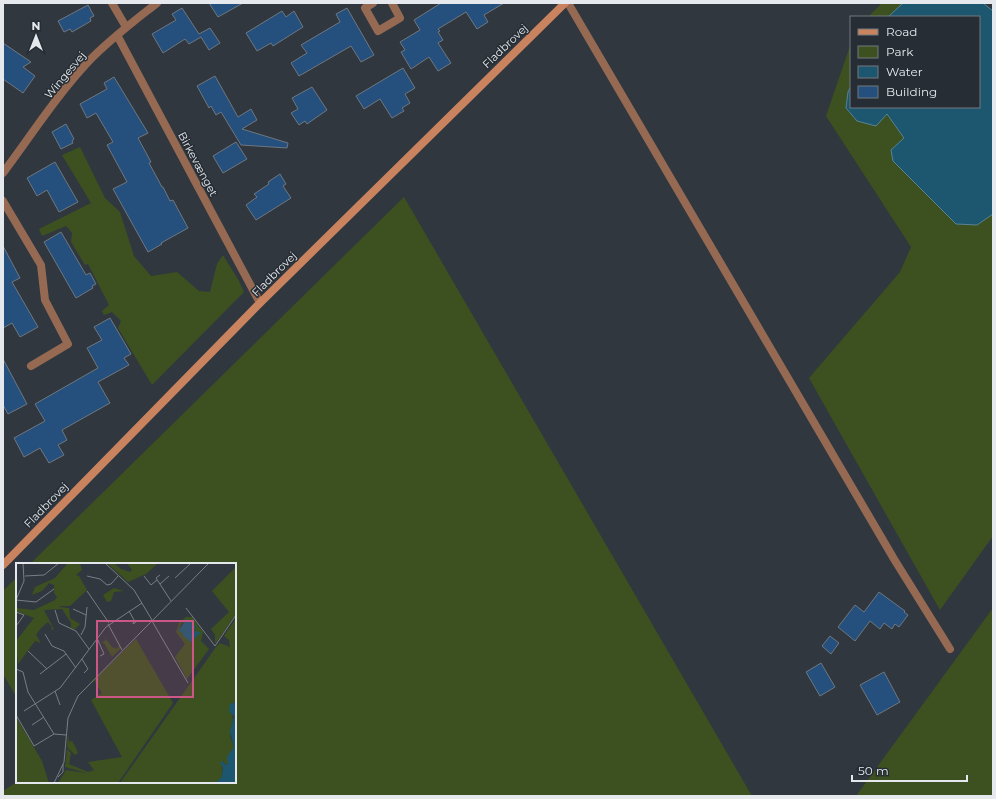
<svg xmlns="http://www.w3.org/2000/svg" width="996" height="799" viewBox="0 0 996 799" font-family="Montserrat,sans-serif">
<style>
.green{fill:#3d5120}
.water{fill:#1c576f;stroke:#588395}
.building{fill:#25507d;stroke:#6f777f}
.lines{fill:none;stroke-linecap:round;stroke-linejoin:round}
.service{stroke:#956952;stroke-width:8}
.minor{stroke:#956952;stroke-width:8}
.secondary{stroke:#ca835f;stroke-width:8}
.labels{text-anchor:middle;stroke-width:3;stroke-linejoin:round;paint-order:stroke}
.street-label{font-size:11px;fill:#e5e9ee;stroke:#262d34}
.inset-road{fill:none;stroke:#787e84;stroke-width:1}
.view{fill:#cc5787;fill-opacity:0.15;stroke:#cc5787;stroke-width:2}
.inset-edge{fill:none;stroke:#e5e9ee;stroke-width:2}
</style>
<rect width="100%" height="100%" fill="#30373e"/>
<!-- green -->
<path class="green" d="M 882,3 L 903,3 L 888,17 L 868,17 Z
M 851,43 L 851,86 L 848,92 L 846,108 L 857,121 L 887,114 L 904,138 L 891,150 L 977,225 L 993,214 L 993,536 L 940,610 L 809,378 L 900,272 L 911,247 L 826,116 Z
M 80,147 L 105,198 L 120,212 L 134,256 L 151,276 L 177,272 L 199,291 L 210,292 L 217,264 L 223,255 L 239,281 L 244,292 L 152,385 L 118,328 L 121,321 L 112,312 L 104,315 L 102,311 L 109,305 L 88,264 L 85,265 L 71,242 L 72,233 L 66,226 L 42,236 L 39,229 L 91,203 L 62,155 Z
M 404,197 L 752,796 L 3,796 L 3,791 L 17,782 L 235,782 L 235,564 L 30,564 Z
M 17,577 L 17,698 L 3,674 L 3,591 Z
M 993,608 L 993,796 L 856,796 Z"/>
<!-- water -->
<path class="water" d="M 903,3 L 983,3 L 993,11 L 993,214 L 977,225 L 956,224 L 893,161 L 891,150 L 904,138 L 887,114 L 876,126 L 857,121 L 846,108 L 848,92 L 851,86 L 851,107 L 979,107 L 979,17 L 888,17 Z"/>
<!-- building -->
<path class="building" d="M 209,3 L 243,3 L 218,17 Z
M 441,3 L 504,3 L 484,15 L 488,22 L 477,29 L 466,12 L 438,29 L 440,31 L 438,32 L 443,40 L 438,43 L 451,63 L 438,71 L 429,57 L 411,69 L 401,52 L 405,50 L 400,42 L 420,30 L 414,20 Z
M 88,5 L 94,16 L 90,18 L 91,21 L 72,32 L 70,29 L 64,32 L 58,21 Z
M 182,8 L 199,34 L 210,28 L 220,43 L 209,50 L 201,37 L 189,44 L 185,39 L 163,53 L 152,34 L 176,20 L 172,14 Z
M 347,8 L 374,55 L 361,62 L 351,46 L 299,76 L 291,63 L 307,53 L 301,45 L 340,22 L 336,14 Z
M 282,11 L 286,17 L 294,11 L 303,27 L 273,46 L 271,43 L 257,51 L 246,33 Z
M 3,43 L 31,62 L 23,67 L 35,76 L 23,93 L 3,79 Z
M 403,68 L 415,88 L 405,94 L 410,103 L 402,108 L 404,111 L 392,118 L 380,99 L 364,109 L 356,96 Z
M 215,76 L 238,117 L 251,109 L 257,120 L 242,129 L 288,143 L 287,148 L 241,145 L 221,112 L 216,115 L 211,106 L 209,108 L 197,86 Z
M 114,77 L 148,133 L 138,138 L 151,162 L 149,163 L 162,187 L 163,187 L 170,201 L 173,200 L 188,228 L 161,243 L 162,244 L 148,252 L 113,189 L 127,182 L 107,145 L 113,142 L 96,113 L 87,118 L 80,104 L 107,89 L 104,83 Z
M 312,87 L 327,110 L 307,124 L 305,121 L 299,125 L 291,113 L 298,109 L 292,98 Z
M 66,124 L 74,139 L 72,141 L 73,143 L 61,149 L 52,132 Z
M 236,142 L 247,159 L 223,173 L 213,156 Z
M 55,162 L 78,202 L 59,212 L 47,190 L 37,196 L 27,178 Z
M 280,174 L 286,184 L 283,186 L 291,198 L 256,220 L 246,205 L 257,197 L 254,194 L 269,184 L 268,182 Z
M 61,232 L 86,275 L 90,273 L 96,284 L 92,286 L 93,288 L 76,298 L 44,242 Z
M 3,246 L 20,278 L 12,282 L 38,327 L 20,337 L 12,323 L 3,328 Z
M 110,318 L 131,354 L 124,358 L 129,365 L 98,382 L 110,403 L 62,430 L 67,440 L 58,445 L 64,455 L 49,463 L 40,448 L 24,457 L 14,438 L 45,421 L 35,404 L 98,368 L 87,348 L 102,340 L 94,327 Z
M 3,359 L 27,404 L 8,414 L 3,405 Z
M 879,592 L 905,611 L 904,612 L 908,615 L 899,627 L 895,624 L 892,629 L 884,623 L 880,629 L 870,621 L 855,641 L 838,627 L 855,605 L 864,612 Z
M 830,636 L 839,643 L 831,654 L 822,646 Z
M 821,663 L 835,687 L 820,696 L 806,672 Z
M 884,672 L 900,702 L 877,715 L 860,685 Z"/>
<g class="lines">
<!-- service -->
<path class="service" d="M 568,3 L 894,559 L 950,649"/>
<!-- minor -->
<path class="minor" d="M 112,3 L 126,27
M 373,3 L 365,8 L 378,31 L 400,18 L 392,3
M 117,35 L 260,303
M 3,173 C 30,137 57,95 88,62 C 109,40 133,22 157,3
M 3,201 L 41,265 L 45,300 L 68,344 L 31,366"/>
<!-- secondary -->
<path class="secondary" d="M 3,565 L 260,303 L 565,3"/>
</g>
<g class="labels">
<!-- street labels -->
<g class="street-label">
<text transform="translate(505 46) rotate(-44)" y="4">Fladbrovej</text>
<text transform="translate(65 75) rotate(-50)" y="4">Wingesvej</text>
<text transform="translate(198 164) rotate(62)" y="4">Birkevænget</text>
<text transform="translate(274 274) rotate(-45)" y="4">Fladbrovej</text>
<text transform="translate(46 505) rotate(-46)" y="4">Fladbrovej</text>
</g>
</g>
<!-- overview -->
<g transform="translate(16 563)">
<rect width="220" height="220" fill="#30373e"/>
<path d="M 52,0 L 64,0 L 66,7 L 60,12 L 63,13 L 71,27 L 54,43 L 44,43 L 44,44 L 53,45 L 54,55 L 64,61 L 59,66 L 55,65 L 55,60 L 46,46 L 28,47 L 38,66 L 35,67 L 36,64 L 32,59 L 25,65 L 20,72 L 25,80 L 19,78 L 2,101 L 0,78 L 18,55 L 0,48 L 0,45 L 18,47 L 39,37 L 41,34 L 38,30 L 38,22 L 33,20 L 26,28 L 16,32 L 19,24 L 39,15 ZM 91,0 L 98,0 L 105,6 L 114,9 L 116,7 L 111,0 L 142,0 L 130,11 L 112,19 ZM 220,4 L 220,51 L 199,81 L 199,72 L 195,66 L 213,49 L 196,28 ZM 98,25 L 108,28 L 98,29 L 95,38 L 91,39 L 87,32 ZM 170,54 L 176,54 L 187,69 L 185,78 L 193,86 L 171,116 L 159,94 L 169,81 L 160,69 L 163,60 ZM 166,59 L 179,66 L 178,68 L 168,71 L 163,66 ZM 220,55 L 220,139 L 216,141 L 217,162 L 214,173 L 218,184 L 212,200 L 210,202 L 207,198 L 206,214 L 199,220 L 104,220 L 200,84 L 204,80 L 214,84 L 213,77 L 208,73 ZM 87,72 L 96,84 L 101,86 L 103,82 L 105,85 L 96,94 L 88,80 L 85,80 L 90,77 ZM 120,76 L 157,140 L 102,220 L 42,220 L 50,207 L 70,210 L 49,204 L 51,186 L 55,190 L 53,201 L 72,209 L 78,207 L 72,199 L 106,194 L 75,137 L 86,130 L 78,117 ZM 0,154 L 26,198 L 33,220 L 0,220 ZM 52,170 L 53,179 L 56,178 L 60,185 L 62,190 L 59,192 L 51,184 Z" fill="#3d5120" fill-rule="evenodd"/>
<path d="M 171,56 L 180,63 L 178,68 L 185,69 L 175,79 L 167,73 L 166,69 L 162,68 ZM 220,139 L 220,220 L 199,220 L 206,214 L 207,204 L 204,200 L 206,198 L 210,202 L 212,200 L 211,194 L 218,184 L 214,169 L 218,153 L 213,149 L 214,141 Z" fill="#1c576f"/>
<path class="inset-road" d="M 89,0 L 118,27 L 136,57M 144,12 L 140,15 L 155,38M 9,13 L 28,12 L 43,0M 71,13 L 84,16 L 91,22 L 95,21 L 102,13M 128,13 L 135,22 L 141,17M 159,15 L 175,0M 144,21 L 153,13M 71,28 L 93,60M 0,37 L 20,39 L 38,26M 0,37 L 8,18 L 7,0M 170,45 L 199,83 L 220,52M 57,46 L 70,52M 39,47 L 43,60 L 60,68 L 73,86M 113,48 L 118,57 L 120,59 L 117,61 L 118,57M 0,49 L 8,52 L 0,63M 136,58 L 172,120M 92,61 L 106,87M 29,71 L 36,83 L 48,88 L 60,105M 65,72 L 69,64 L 71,44M 81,75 L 88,91 L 84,93M 12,88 L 31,106M 66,96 L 72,106 L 68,110M 0,106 L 7,109 L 12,129 L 38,171 L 50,172M 24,111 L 50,91M 39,128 L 44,142M 8,148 L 44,125 L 90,64 L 126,40M 0,152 L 18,183 L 38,171M 16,162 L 28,154M 42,214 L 47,209 L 47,201M 38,220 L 48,199 L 52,155 L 62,133 L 193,0"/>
<path class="view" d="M 81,58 L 177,58 L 177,134 L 81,134 Z"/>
<rect width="220" height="220" class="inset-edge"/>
</g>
<!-- border -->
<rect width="996" height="799" fill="none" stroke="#e5e9ee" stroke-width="8"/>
<!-- legend -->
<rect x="850" y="16" width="130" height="92" fill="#262d34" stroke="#72787e"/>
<rect x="858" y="29" width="20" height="6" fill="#ca835f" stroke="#72787e"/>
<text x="886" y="36" font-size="12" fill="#e5e9ee">Road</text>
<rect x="858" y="46" width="20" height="12" fill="#3d5120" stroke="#72787e"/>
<text x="886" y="56" font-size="12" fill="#e5e9ee">Park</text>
<rect x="858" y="66" width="20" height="12" fill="#1c576f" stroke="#72787e"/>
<text x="886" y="76" font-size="12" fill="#e5e9ee">Water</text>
<rect x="858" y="86" width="20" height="12" fill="#25507d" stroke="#72787e"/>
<text x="886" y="96" font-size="12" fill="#e5e9ee">Building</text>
<!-- north arrow -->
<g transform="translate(36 36)" stroke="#262d34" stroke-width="3" paint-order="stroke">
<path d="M0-3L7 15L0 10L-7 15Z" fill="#e5e9ee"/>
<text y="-6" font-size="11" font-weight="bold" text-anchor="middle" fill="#e5e9ee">N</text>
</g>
<!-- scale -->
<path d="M852 775v6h115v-6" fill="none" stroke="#e5e9ee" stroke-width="2"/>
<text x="858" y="775" font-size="12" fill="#e5e9ee" stroke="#262d34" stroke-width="3" paint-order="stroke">50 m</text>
</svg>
